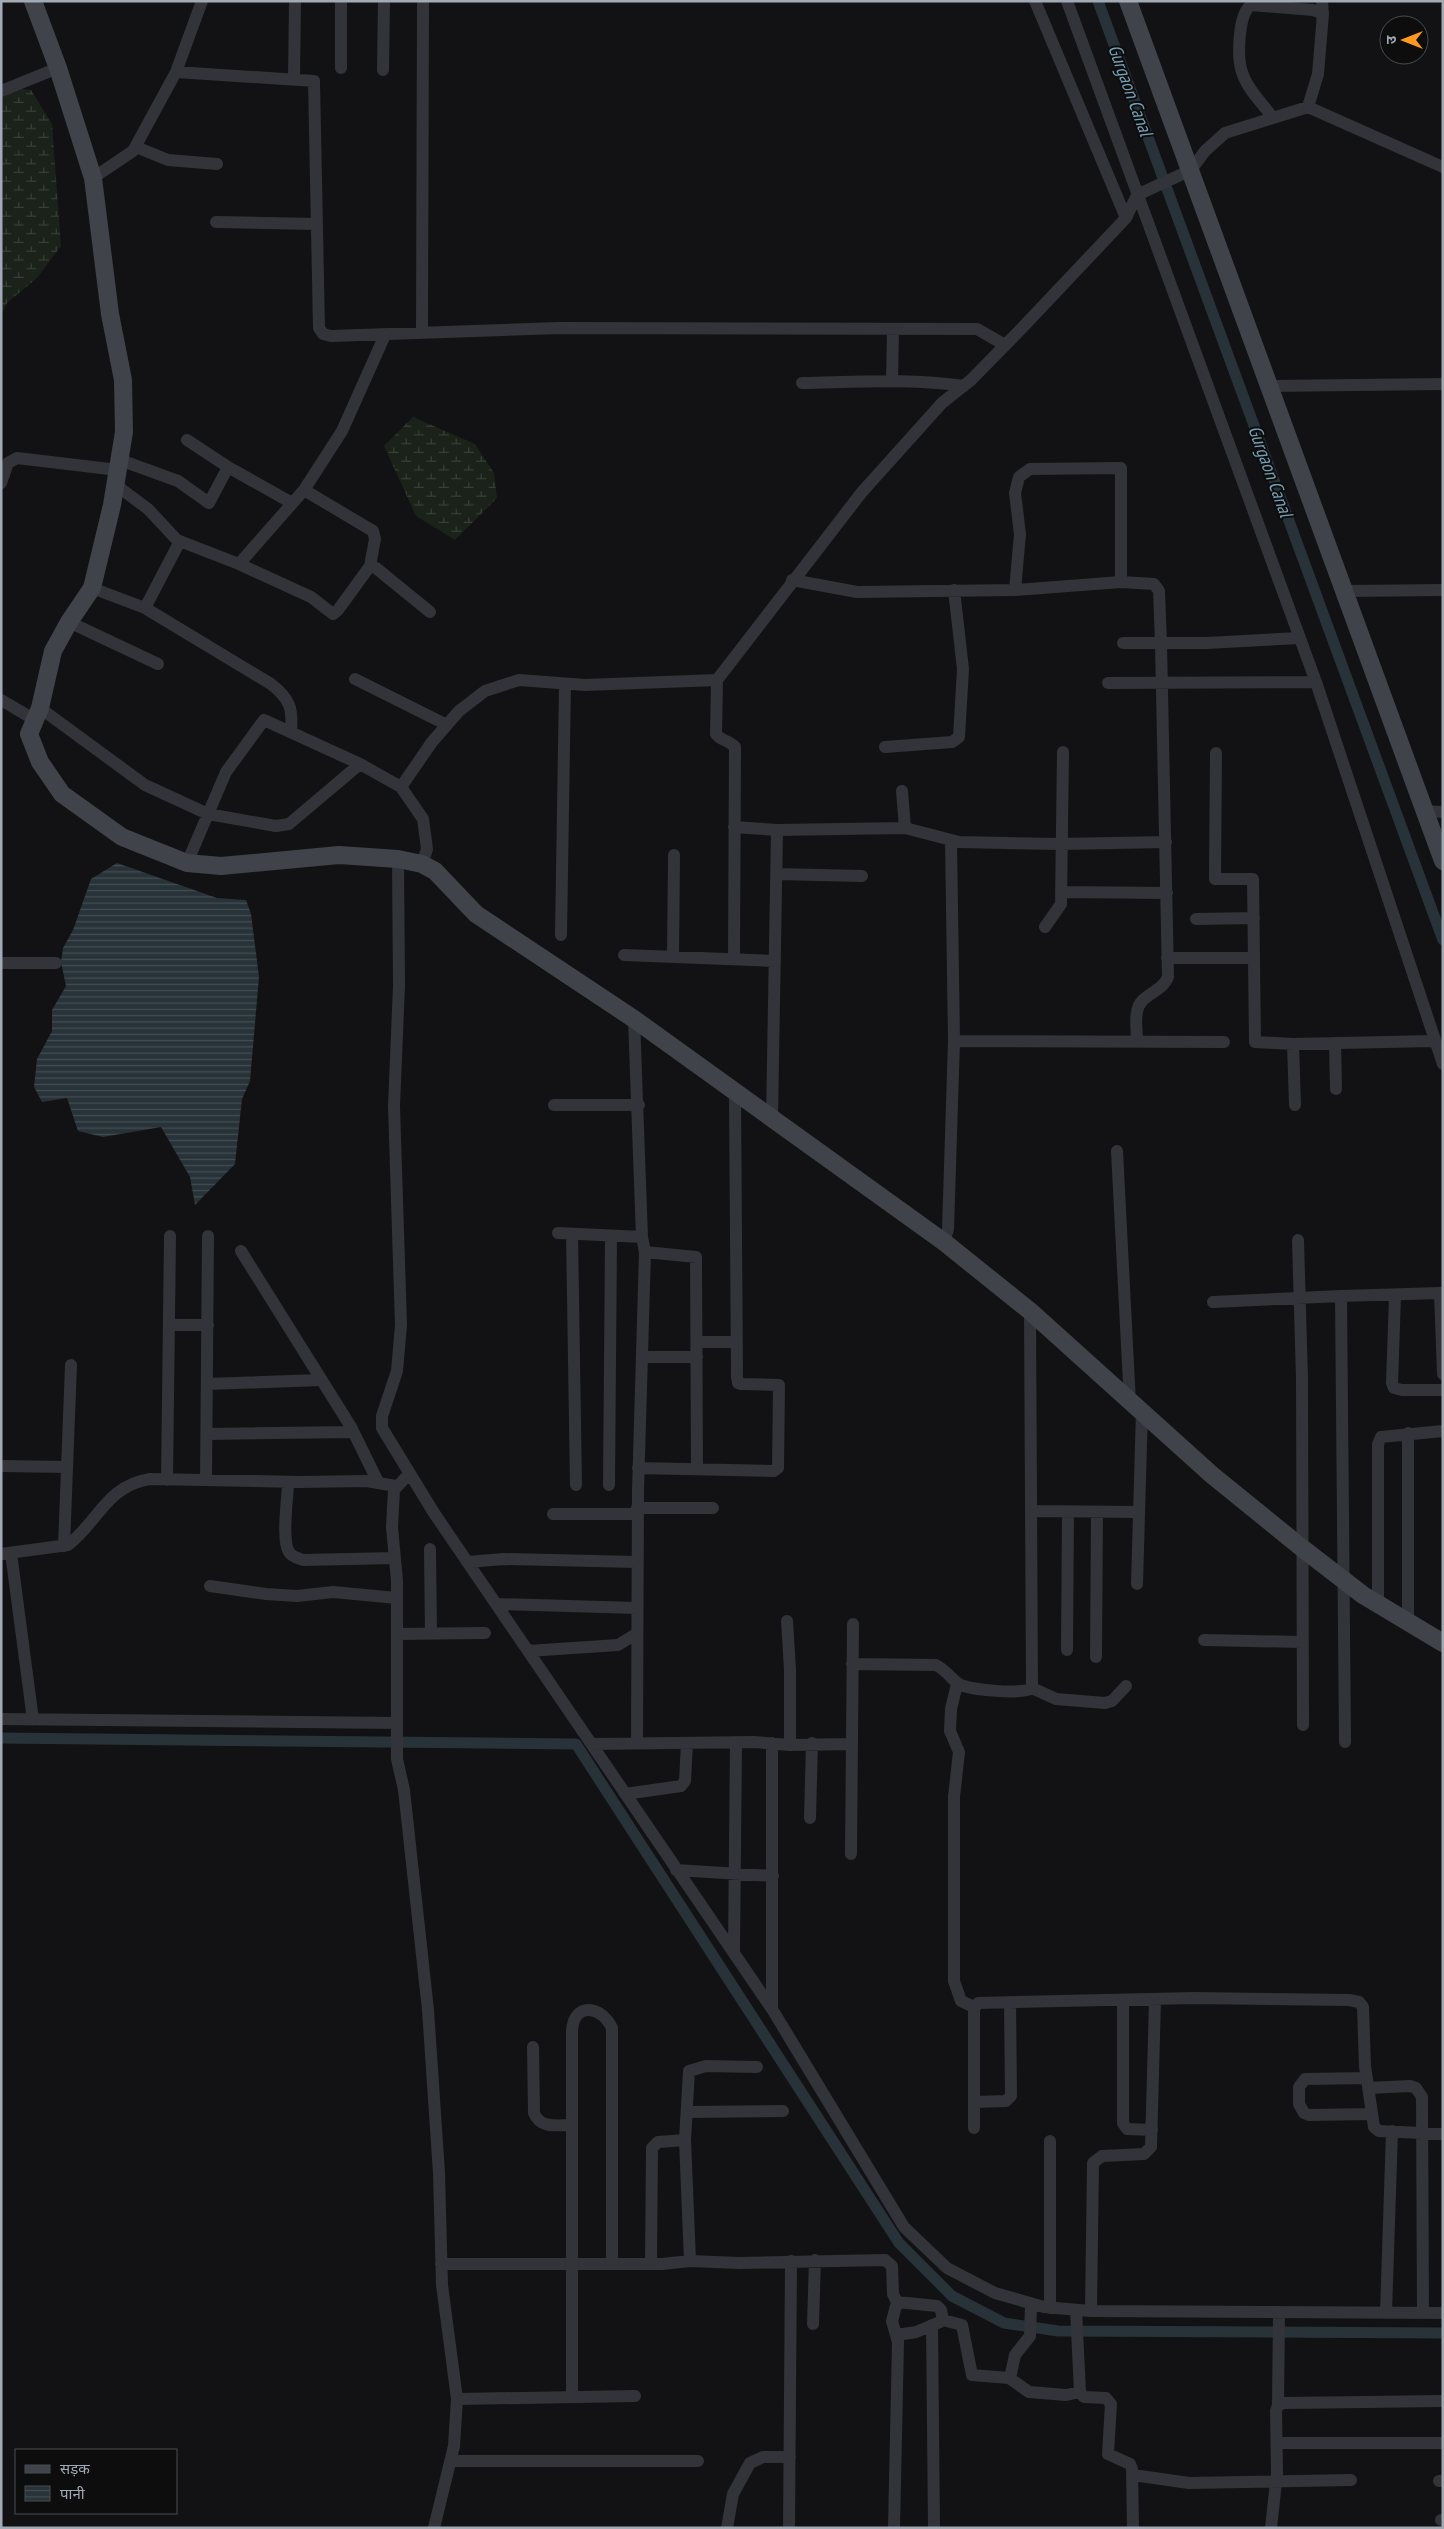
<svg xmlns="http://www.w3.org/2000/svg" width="1444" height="2529" viewBox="0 0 1444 2529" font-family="'PT Sans Narrow','Noto Sans Devanagari',sans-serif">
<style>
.wetland{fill:url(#wetland-marsh)}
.water{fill:url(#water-rules)}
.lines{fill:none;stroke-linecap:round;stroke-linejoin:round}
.canal{stroke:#273338;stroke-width:11}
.street{stroke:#323439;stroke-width:12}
.secondary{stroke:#404349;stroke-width:18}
.labels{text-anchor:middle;stroke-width:4;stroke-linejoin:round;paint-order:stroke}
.water-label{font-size:19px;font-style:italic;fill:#759eb4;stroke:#0d0d0e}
</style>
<defs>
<pattern id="wetland-marsh" width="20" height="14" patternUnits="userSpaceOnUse" patternTransform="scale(1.25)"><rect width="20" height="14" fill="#1a221a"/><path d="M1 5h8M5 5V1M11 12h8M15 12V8" fill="none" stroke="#383f39"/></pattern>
<pattern id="water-rules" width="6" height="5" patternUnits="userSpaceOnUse" patternTransform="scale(1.25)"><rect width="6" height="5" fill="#273338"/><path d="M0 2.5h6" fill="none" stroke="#434e53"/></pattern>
</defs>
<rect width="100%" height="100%" fill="#121214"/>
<!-- wetland -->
<path class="wetland" d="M 1,86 L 31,90 L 52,124 L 61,246 L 37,278 L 7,303 L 1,315 Z
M 413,417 L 475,444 L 494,473 L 497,498 L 455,540 L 416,516 L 384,446 Z"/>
<!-- water -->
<path class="water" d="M 117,863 L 217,898 L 246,900 L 251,914 L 259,977 L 250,1081 L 242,1099 L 235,1164 L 195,1205 L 190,1177 L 161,1127 L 103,1137 L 78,1131 L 67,1098 L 42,1102 L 34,1087 L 37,1059 L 52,1031 L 52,1010 L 66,986 L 61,962 L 63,948 L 73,930 L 91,879 Z"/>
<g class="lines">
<!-- canal -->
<path class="canal" d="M 1098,1 L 1443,940
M 1,1738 L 576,1744 L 899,2243 L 952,2296 L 1004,2323 L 1058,2331 L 1443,2333"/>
<!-- street -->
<path class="street" d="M 341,1 L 341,68
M 1035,1 L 1126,218
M 1067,1 L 1316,682 L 1443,1064
M 1322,1 L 1323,14
M 383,70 L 384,1
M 176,72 L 314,81 L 319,328 L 323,334 L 331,336 L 559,328 L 977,329 L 1005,345
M 294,79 L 295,1
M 1,91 L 58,68
M 1273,118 C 1263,104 1247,89 1242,72 C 1237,58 1238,14 1251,5 L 1313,10 L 1323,14 L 1318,74 L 1308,107
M 136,147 L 168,160 L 217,164
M 93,178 L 133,151 L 176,72 L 202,1
M 216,222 L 317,224
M 422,333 L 423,1
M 892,381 L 893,330
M 802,383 C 856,382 910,378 964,386
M 1269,386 L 1443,384
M 187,440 L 228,467 L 292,503
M 120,460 L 178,481 L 209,503 L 228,467
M 1,483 L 8,463 L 17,458 L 118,470
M 116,485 L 148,509 L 177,540 L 239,564 L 311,597 L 333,614 L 338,610 L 370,566 L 376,568 L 430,612
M 304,490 L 373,531 L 375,539 L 370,566
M 239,564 L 304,490 L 342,431 L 385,335
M 792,580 L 857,592 L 1015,590 L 1121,582
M 92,588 L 145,608 L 271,684 C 290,699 293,708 291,732
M 1015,590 L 1020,534 L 1015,493 L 1019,477 L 1030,469 L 1121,468 L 1121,582 L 1154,584 L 1159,591 L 1161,644 L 1168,977 C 1162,993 1139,994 1137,1012 C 1135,1021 1137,1031 1137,1040
M 1344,591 L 1443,590
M 145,608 L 180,541
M 69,622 L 158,664
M 1123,643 L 1207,643 L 1299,638
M 355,679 L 447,725
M 717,680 L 716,734 C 721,741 729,740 735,747 L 734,959
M 1108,683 L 1316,682
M 1,700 L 35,720
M 40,708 L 145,785 L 208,814 L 276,826 L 289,824 L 360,764
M 885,747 L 952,742 L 959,737 L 963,669 L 954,590
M 1216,753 L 1215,879 L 1253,879 L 1255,1042 L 1293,1044 L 1433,1041
M 401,787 L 432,742 L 459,711 L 485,691 L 519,680 L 585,685 L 717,680 L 862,492 L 942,403 L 971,380 L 1022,328 L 1126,218 L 1137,195 L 1191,170 L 1205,151 L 1225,133 L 1308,107 L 1443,167
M 902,791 L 905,828
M 1424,811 L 1443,812
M 734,827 L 777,830 L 905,828 L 959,842 L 1060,844 L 1166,842
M 398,859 L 399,986 L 394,1106 L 401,1325 L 397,1371 L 382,1416 L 382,1428 L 434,1513 L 772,2009 L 904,2227 L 947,2268 L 995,2293 L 1044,2307 L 1091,2311 L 1443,2313
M 187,863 L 226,772 L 264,720 L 360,764 L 401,787 L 423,819 L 427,849 L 422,864
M 777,874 L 862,876
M 1062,892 L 1167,893
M 1196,919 L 1254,918
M 1045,927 L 1061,904 L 1063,752
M 561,935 L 565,684
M 624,955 L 775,961
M 673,957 L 674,855
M 1167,958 L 1254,958
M 1,963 L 56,963
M 634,1019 L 642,1237 L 645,1252 L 638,1491 L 637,1743
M 954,1041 L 1224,1042
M 1335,1043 L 1336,1089
M 1293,1044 L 1295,1105
M 554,1105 L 639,1105
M 772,1118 L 777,830
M 1117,1151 L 1130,1403
M 558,1233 L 642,1237
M 572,1234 L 576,1485
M 1298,1240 L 1302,1379 L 1303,1725
M 944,1242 L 948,1229 L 954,1041 L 951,840
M 241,1251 L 351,1427 L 378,1482
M 645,1252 L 696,1257 L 697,1469
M 1443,1293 L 1440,1293 L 1443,1374
M 1341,1296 L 1440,1293
M 1395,1296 L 1392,1383 L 1394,1388 L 1402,1390 L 1443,1390
M 1213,1302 L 1341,1296 L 1345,1742
M 169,1325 L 208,1325
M 697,1342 L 737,1342
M 642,1357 L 697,1357
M 208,1384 L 321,1380
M 1408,1433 L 1408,1624
M 207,1434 L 353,1432
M 1,1466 L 67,1467
M 638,1468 L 774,1471 L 778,1468 L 779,1385 L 741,1384 L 738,1383 L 737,1377 L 735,1094
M 409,1474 L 394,1490 L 392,1527 L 397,1581 L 397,1759 L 404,1790 L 428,2010 L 439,2173 L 442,2285 L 457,2399 L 454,2446 L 434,2528
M 167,1480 L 170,1236
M 206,1480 L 208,1236
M 288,1482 C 288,1498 281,1539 289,1552 C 292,1557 298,1558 303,1560 L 395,1558
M 609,1485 L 611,1238
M 637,1508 L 713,1508
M 1031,1511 L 1138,1512
M 553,1514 L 637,1514
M 64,1546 L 71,1365
M 430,1549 L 431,1634
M 11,1553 L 33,1720
M 1,1554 L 68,1545 C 99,1521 106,1486 150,1479 L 300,1482 L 366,1481 L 396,1486
M 467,1562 L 504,1559 L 637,1562
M 1137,1584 L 1142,1410
M 210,1586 L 266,1594 L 297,1596 L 333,1592 L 397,1598
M 496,1604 L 637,1608
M 1378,1604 L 1378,1444 L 1381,1437 L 1443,1431
M 787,1621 L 790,1670 L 790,1745
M 397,1634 L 485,1633
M 1204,1640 L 1302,1642
M 1067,1650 L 1068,1512
M 528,1651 L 618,1645 L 636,1634
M 1096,1657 L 1097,1512
M 852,1664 L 936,1665 C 946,1670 951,1679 959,1684 C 968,1690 1024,1695 1032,1688 L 1030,1311
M 957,1684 L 951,1709 L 950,1731 L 959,1752 L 954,1797 L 954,1981 L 961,2001 L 974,2007
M 1032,1688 L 1056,1699 L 1105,1703 L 1112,1701 L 1126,1686
M 1,1719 L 397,1723
M 772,1743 L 772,2009
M 592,1744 L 754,1742 L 790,1745 L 851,1744
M 625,1794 L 681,1786 L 685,1781 L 687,1743
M 810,1818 L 812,1743
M 851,1854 L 853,1624
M 676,1870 L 773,1876
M 734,1951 L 736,1742
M 1123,2001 L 1123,2123 L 1127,2129 L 1152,2130
M 533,2047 L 534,2113 C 540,2129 558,2125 572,2125
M 1366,2078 L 1305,2079 L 1299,2087 L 1299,2104 L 1304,2113 L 1309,2115 L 1372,2114
M 1368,2088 L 1410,2086 L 1416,2088 L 1422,2097 L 1423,2313
M 974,2102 L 1006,2101 L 1011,2096 L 1010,2002
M 687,2112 L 783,2111
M 974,2128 L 974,2009 L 978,2003 L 1194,1998 L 1349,2000 L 1359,2002 L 1363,2007 L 1365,2066 L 1374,2127 L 1379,2131 L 1443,2134
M 685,2140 L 689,2071 L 706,2066 L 757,2067
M 441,2264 L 662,2264 L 690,2261 L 739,2263 L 885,2260 L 892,2266 L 893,2294 L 897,2302 L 937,2306 L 941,2310 L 943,2320 L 962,2325 L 972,2375 L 1009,2378 L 1029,2392 L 1066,2395 L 1080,2392
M 651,2264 L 652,2148 L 658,2142 L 685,2140 L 690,2261
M 1050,2308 L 1050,2141
M 1076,2310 L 1080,2392 L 1084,2397 L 1106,2398 L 1111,2404 L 1108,2454 L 1130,2464 L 1132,2469 L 1133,2528
M 1091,2311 L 1093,2163 L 1102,2156 L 1144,2154 L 1151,2147 L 1155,2000
M 1386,2313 L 1392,2131
M 813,2324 L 815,2260
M 932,2325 L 934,2528
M 897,2335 L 916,2332 L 940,2322
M 1010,2378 L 1015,2355 L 1030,2336 L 1031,2305
M 572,2396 L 572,2031 C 574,2001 602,2006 612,2028 L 612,2264
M 457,2399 L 635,2396
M 1278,2405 L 1279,2313
M 1277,2443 L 1443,2443
M 451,2461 L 698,2461
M 1133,2475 L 1189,2483 L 1351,2480
M 1439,2481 L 1443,2481
M 1441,2520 L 1443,2520
M 727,2528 L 733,2494 L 750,2463 L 763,2457 L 790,2457
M 789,2528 L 791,2261
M 894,2528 L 898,2342 L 892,2321 L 897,2302
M 1271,2528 L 1277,2473 L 1276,2411 L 1278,2405 L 1284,2403 L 1443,2401"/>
<!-- secondary -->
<path class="secondary" d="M 33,1 L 58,68 L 93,178 L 110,314 L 123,380 L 124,432 L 112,505 L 92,588 L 69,622 L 53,651 L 40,708 L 29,734 L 40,762 L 62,794 L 122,837 L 187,863 L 221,866 L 339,855 L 398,859 L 422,864 L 435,871 L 476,914 L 634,1019 L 944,1242 L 1030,1311 L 1212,1475 L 1302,1548 L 1363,1595 L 1443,1643
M 1128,1 L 1443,861"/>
</g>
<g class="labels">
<!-- water labels -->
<g class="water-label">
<text transform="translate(1131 90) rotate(70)" y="7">Gurgaon Canal</text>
<text transform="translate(1271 471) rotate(70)" y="7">Gurgaon Canal</text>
</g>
</g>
<!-- border -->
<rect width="1444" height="2529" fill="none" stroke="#a2aab5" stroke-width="5"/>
<!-- legend -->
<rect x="15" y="2449" width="162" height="65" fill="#0d0d0e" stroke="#494c51"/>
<rect x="25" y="2465" width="25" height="8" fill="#404349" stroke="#494c51"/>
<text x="60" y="2474" font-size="15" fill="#a2aab5">सड़क</text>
<rect x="25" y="2486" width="25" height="15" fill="url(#water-rules)" stroke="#494c51"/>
<text x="60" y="2499" font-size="15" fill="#a2aab5">पानी</text>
<!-- north arrow -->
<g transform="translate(1404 40) rotate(270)"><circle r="24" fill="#0d0d0e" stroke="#494c51"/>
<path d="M0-4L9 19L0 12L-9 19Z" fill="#ff9a1e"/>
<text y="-8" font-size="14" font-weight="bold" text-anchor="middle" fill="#a2aab5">उ</text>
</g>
</svg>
